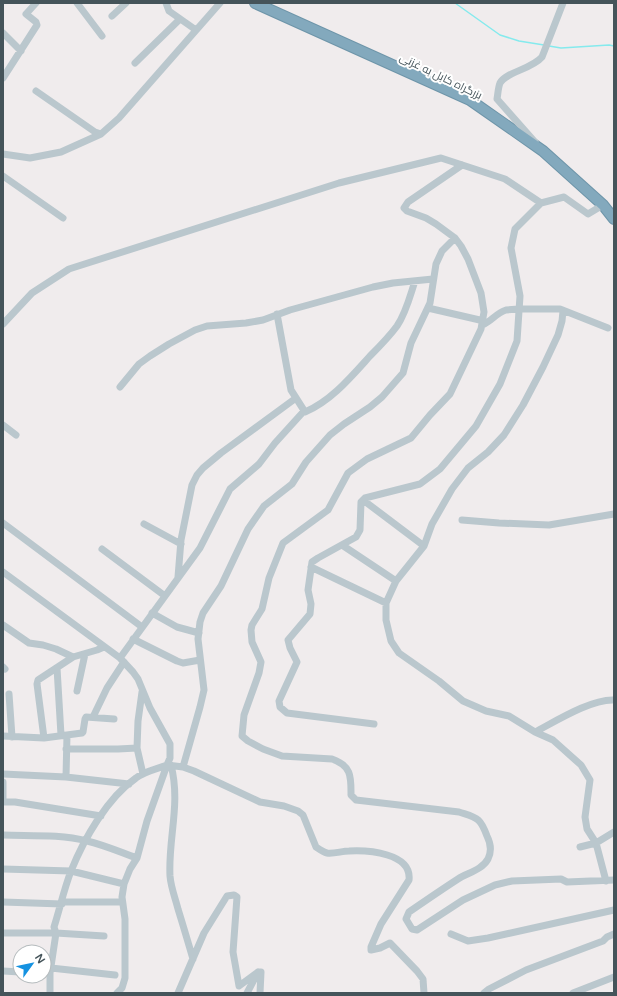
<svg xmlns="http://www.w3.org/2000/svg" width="617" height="996" viewBox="0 0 617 996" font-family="'Varela Round',Cairo,sans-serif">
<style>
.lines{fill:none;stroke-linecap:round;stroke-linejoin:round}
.stream{stroke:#85eaed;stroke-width:1.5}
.highway-casing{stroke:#6e95a9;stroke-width:12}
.minor{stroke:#bac7cd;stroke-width:7}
.highway{stroke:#83a9bd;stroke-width:10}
.labels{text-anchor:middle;stroke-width:4;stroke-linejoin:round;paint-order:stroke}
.street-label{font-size:11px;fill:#45545a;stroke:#fff}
</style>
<rect width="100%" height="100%" fill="#f0eced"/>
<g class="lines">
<!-- stream -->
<path class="stream" d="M 455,3 L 500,35 L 519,41 L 544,45
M 549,46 L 561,48 L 609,45 L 614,46"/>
<!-- highway casing -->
<g class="highway-casing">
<path id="highway" d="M 255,3 L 470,100 L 543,151 L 603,205 L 614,219"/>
</g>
<!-- minor -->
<path class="minor" d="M 77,3 L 102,36
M 166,3 L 169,11 L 196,30
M 112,16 L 126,3
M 3,33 L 21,51
M 135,63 L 180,19
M 3,78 L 37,25 L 36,22 L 26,14 L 36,3
M 36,91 L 95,132 L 101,134
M 535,142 L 497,99 C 498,94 498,88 500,83 C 506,72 532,69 542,57 L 563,3
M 3,154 L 30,158 L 61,152 L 101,134 L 119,118 L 220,3
M 462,165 L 408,202 L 404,208 L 407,211 L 426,218 L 436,224 L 455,238 L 461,246 L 468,259 L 481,293 L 484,312 L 481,329 L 450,394 L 430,415 L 411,438 L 367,459 L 348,473 L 328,510 L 283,543 L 269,578 L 262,609 L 252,625 L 251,630 L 252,642 L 261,662 L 259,673 L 244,715 L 242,736 L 248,741 L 263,749 L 282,756 L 332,759 C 352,766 351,777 351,795 L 356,800 L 459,812 C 477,818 480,817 487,836 C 491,844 492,851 488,859 C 482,870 467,873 458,879 C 441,890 425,901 409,912 L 406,919 L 412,929 L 417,930 L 463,900 L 495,885 L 512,881 L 561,879 L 567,882 L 614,880
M 3,176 L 63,218
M 428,308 L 484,321
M 563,311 L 562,321 L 558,335 L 543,367 L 523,405 L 504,435 L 488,452 L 468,468 L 452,489 L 432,524 L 424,546 L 396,581 L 386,603 L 386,620 L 391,641 L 399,653 L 439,681 L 463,701 L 486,711 L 509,716 L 535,732 L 553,740 L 581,765 L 590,780 L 585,817 L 587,829 L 596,843 L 606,881
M 277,314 L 291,390 L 305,412 C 331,401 351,377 370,356 C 379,347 389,337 397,326 C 406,313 410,296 415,281
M 3,324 L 32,293 L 69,269 L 339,183 L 441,158 L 505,179 L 541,203 L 564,197 L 588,214 L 603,205
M 482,325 C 491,322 496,313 506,310 L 519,309 L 560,309 L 608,328
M 120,387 L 139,364 L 150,356 L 169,344 L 195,330 L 207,326 L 246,323 L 263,320 L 290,310 L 373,287 L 393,283 L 433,279
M 3,425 L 16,435
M 363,500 L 424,546
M 462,520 L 499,523 L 549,525 L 614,514
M 3,523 L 142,627
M 144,524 L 181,544
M 342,545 L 396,581
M 102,549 L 165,596
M 311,567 L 386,603
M 3,572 L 120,658 L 133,672 L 138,679 L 150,708 L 170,744 L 170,758 L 167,765 C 157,769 145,771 136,778 C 107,798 84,839 71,871 C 64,889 60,908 54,927 L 56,933 L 50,973 L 50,993
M 178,577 L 181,540 L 192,485 L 197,475 L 203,468 L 221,453 L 296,398
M 152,613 L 177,627 L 199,633
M 3,625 L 29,643 L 43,645 L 56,649 L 73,657 L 97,650 L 104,647
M 133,639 L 177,661 L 183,663 L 200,660
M 120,658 L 200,548 L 230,489 L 259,464 L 275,443 L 304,411
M 3,667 L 5,669
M 57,668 L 61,735
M 77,691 L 85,654
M 142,692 L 138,721 L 137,748 L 143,774
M 9,694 L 12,737
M 93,717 L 107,688 L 124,662
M 374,724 L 287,713 L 280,707 L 279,701 L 297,662 L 290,648 L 288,640 L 310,614 L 311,604 L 308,590 L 312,562 L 318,558 L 356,537 L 360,530 L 361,502 L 365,498 L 420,484 L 440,469 L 476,426 L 500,384 L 517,341 L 520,296 L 511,248 L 515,229 L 541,203
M 535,732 C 556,721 591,699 614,700
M 3,736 L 44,738 L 82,733 L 83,732 L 85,719 L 86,717 L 114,719
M 44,738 L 37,684 L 38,680 L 73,657
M 66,749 L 118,749 L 137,748
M 171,765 C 181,804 168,838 170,876 C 171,888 175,897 178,909 C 183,925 188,942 193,959
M 183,767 L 200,707 L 204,690 L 198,639 L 200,622 L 203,613 L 221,586 L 248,529 L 264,506 L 292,484 L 306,462 L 330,435 L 344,424 L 370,407 L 382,397 L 403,373 L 411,343 L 430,303 L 436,264 L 442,251 L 455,238
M 3,774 L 66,777 L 129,784
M 66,777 L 67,735
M 3,782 L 3,802
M 3,802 L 15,802 L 101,816
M 3,835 C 30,836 60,834 87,841 C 104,845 120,852 137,858
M 580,847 L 596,843 L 614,832
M 3,869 L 71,871 L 124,884
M 3,902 L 62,904
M 62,902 L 122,902
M 3,933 L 56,933 L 104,936
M 451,934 L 468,941 L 488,938 L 614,910
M 51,968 L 115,975
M 3,971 L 20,972
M 258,972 L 261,972 L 260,993
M 117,993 L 122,988 L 125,978 L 125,919 L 122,897 L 124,884 L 130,869 L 137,858 L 147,821 L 167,765 L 183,767 L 194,771 L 260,802 L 284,806 L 298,811 L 303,815 L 316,847 C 319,849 323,852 327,853 C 334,854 342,851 349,851 C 368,850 412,853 409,880 L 381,924 L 371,947 L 371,950 L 380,948 L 390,943 L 417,971 L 423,979 L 424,993
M 178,993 L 204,933 L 227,896 L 234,895 L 237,897 L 233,952 L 239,986 L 258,972
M 247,993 L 257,974
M 484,993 L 489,989 L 526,970 L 603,941 L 607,937 L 614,934
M 573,993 L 614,977"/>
<!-- highway -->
<use href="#highway" class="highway"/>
</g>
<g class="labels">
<!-- street labels -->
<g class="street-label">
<text transform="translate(441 76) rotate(26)" y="4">بزرگراه کابل به غزنی</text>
</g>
</g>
<!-- border -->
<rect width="617" height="996" fill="none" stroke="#45545a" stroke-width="8"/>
<!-- north arrow -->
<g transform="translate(32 964) rotate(57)"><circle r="19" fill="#ffffff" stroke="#b5bbbd"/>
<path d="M0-3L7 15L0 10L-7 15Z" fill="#1592e1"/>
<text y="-6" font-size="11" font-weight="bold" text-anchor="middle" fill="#45545a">N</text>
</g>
</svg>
